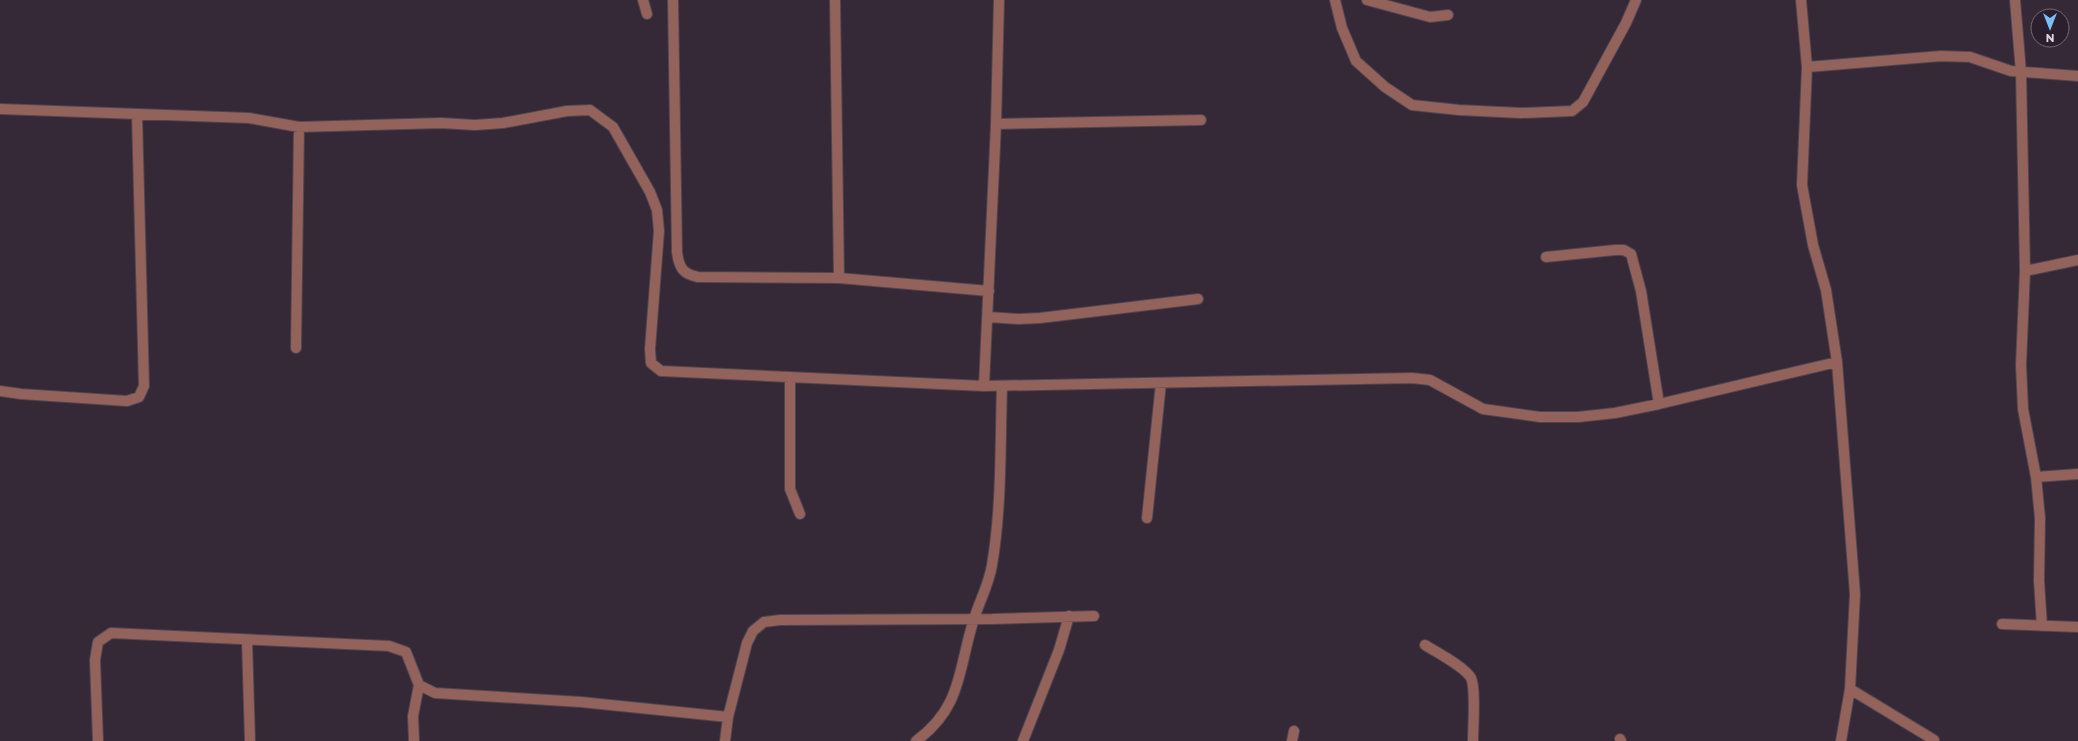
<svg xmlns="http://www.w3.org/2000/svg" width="2078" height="741" viewBox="0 0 2078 741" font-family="Montserrat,sans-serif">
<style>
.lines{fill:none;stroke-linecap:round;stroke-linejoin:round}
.minor-casing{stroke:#504452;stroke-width:12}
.minor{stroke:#92625b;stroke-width:10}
</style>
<rect width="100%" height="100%" fill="#352837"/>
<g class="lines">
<!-- minor casing -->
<g class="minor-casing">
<path id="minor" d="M 643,0 L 647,14
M 673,0 L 677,252 C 679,268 683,274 698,277 L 839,278 L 989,291
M 835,0 L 839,278
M 1335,0 L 1342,28 L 1356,61 L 1385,87 L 1412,105 L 1459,110 L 1521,113 L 1572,111 L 1583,102 L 1626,23 L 1636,0
M 1367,0 L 1430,17 L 1448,15
M 1801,0 L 1807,67 L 1802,185 L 1813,245 L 1826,290 L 1837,362 L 1855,594 L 1850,689 L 1841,741
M 2015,0 L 2021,72 L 2025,271 L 2021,365 L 2023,409 L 2036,477 L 2040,518 L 2039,581 L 2042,626
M 1807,67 L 1941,56 L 1970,57 L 2011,71 L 2078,76
M 0,109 L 249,118 L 299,127 L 441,123 L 475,125 L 503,123 L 567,111 L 590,110 L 613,127 L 650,192 L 657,210 L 659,231 L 650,349 L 651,363 L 661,371 L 984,386 L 1412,378 L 1430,380 L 1483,409 L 1540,417 L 1578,417 L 1615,413 L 1659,404 L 1837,362
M 996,124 L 1201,120
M 1546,257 L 1615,250 L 1624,250 L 1631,254 L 1641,291 L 1659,404
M 2025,271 L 2078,260
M 988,317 L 1019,319 L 1040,318 L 1198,299
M 296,348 L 299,127
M 790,377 L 790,489 L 800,514
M 984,386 L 996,124 L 999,0
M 0,391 L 21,394 L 127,401 L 139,397 L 144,386 L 137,115
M 2036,477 L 2078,474
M 1147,518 L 1161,383
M 2002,624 L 2078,627
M 247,640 L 250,741
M 1425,645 C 1436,652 1465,667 1471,678 C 1476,689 1473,727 1473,741
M 1850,689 L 1934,740
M 1620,739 L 1621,741
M 98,741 L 95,660 L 98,642 L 111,633 L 389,646 L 406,652 L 419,685 L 435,693 L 581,702 L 728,717
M 414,741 L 413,716 L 419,685
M 725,741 L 728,717 L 747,643 L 753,631 L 764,622 L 780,620 L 992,619 L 1094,616
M 916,741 C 963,707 958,668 974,619 C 980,600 989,584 992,565 C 1002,506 1000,445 1002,386
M 1023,741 L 1059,650 L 1069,616
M 1292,741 L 1294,731"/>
</g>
<!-- minor -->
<use href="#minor" class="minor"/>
</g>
<!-- north arrow -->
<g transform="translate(2050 28) rotate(180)"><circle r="19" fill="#2b1f2d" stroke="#736975"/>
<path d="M0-3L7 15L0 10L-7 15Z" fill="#77bff7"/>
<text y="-6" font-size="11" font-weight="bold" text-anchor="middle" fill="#dfd7e0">N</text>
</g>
</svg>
